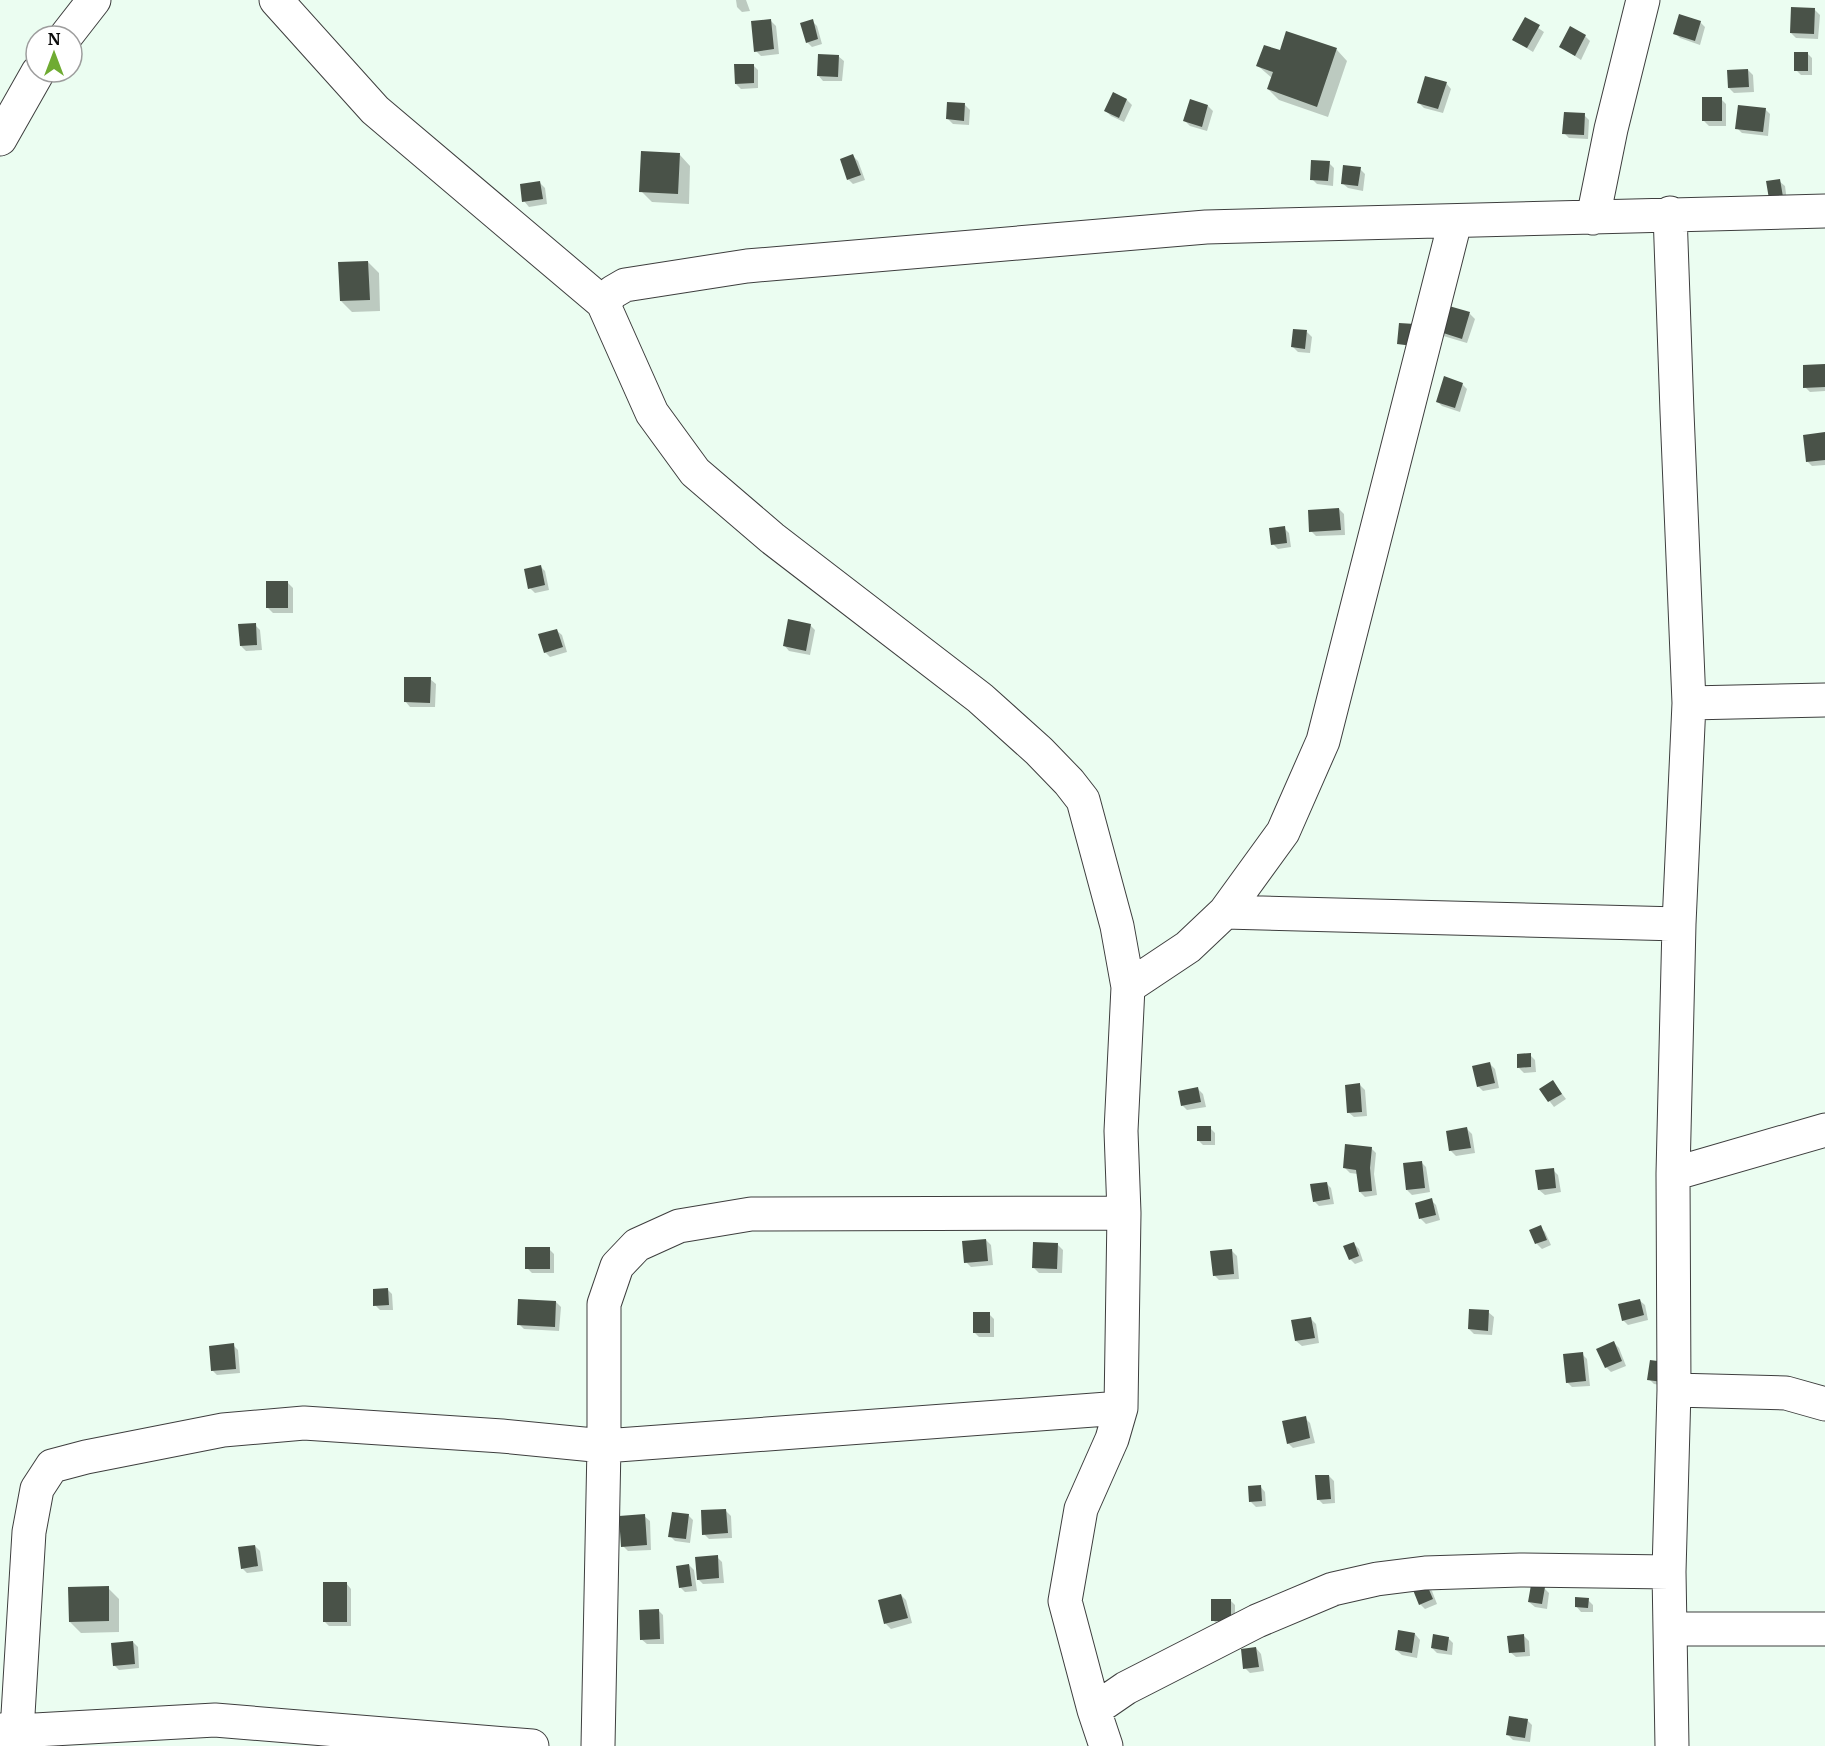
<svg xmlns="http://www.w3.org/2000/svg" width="1825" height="1746" viewBox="0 0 1825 1746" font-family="Merriweather,serif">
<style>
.shadow{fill:#0003}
.building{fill:#495248}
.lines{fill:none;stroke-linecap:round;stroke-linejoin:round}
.street-casing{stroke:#3e3e3e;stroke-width:35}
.street{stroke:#fff;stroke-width:33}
</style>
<rect width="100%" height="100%" fill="#ebfdf1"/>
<!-- shadow -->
<path class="shadow" d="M 736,0 L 746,0 L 750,11 L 742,12 L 737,7 Z
M 1815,10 L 1820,15 L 1818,39 L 1796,38 L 1791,33 Z
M 1525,19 L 1544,32 L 1533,52 L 1513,40 Z
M 771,21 L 776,26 L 779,54 L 761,56 L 756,51 Z
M 812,21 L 817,26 L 822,44 L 812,47 L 807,42 Z
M 1700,22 L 1705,27 L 1700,45 L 1680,38 L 1675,33 Z
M 1287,33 L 1337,50 L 1347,61 L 1328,117 L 1279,100 L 1268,89 L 1272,78 L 1258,66 L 1281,52 Z
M 1585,36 L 1590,41 L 1581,60 L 1561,47 Z
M 1807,53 L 1812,58 L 1812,75 L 1801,75 L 1796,70 Z
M 838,56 L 844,61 L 842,81 L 823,81 L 818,75 Z
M 753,65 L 758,70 L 758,88 L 741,89 L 736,84 Z
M 1748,70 L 1753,75 L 1754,92 L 1734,93 L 1729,88 Z
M 1446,83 L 1451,89 L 1443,113 L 1424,108 L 1419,103 Z
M 1113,94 L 1127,100 L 1132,105 L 1124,122 L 1111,116 L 1106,111 Z
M 1721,99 L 1726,104 L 1726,126 L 1709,126 L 1704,121 Z
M 965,105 L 970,110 L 969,125 L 953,124 L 948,119 Z
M 1208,106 L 1213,111 L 1207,131 L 1190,126 L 1185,121 Z
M 1765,109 L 1770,114 L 1768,136 L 1742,133 L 1737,128 Z
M 1584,115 L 1589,120 L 1588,139 L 1569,138 L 1564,133 Z
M 680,155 L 690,166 L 689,204 L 652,202 L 641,191 Z
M 853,156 L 858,161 L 865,180 L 853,184 L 848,179 Z
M 1329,163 L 1334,168 L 1333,186 L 1317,184 L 1312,179 Z
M 1360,169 L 1365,174 L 1363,191 L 1348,188 L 1342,183 Z
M 1779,181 L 1785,186 L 1787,201 L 1776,203 Z
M 540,183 L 545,188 L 547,204 L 529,207 L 524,201 Z
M 368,262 L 379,273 L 380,311 L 352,312 L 341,301 Z
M 1443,306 L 1470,314 L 1475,319 L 1467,343 L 1440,335 Z
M 1307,332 L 1312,337 L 1310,353 L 1298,352 L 1293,347 Z
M 1825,365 L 1825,391 L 1810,392 L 1805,387 Z
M 1462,384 L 1467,389 L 1460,412 L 1442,406 L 1437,401 Z
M 1825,434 L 1825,465 L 1812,466 L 1807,461 Z
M 1339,509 L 1344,514 L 1345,535 L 1316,536 L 1311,531 Z
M 1284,528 L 1289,533 L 1291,547 L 1278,549 L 1273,544 Z
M 540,566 L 545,571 L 549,590 L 535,593 L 530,588 Z
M 288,583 L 293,588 L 293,613 L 273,613 L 268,608 Z
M 255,625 L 260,630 L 262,650 L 246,651 L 241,646 Z
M 810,625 L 815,630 L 810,655 L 789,651 L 784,645 Z
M 556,630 L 562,635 L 567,652 L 550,657 L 545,652 Z
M 430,679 L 436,684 L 435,707 L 410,707 L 405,701 Z
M 1530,1055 L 1535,1060 L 1536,1072 L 1524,1073 L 1519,1068 Z
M 1490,1064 L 1495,1069 L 1499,1088 L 1483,1091 L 1478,1086 Z
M 1553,1082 L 1566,1099 L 1554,1107 L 1541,1090 Z
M 1360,1085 L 1365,1090 L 1367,1116 L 1354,1117 L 1348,1112 Z
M 1198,1089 L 1203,1094 L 1206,1107 L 1187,1110 L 1182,1105 Z
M 1210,1128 L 1215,1133 L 1215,1145 L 1203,1145 L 1198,1140 Z
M 1467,1129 L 1472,1134 L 1475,1153 L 1456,1156 L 1451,1151 L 1448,1132 Z
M 1371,1148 L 1376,1153 L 1374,1174 L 1377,1195 L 1365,1197 L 1360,1192 L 1358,1174 L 1350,1173 L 1345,1168 Z
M 1421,1162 L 1426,1167 L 1430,1192 L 1412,1195 L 1407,1190 Z
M 1553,1170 L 1558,1175 L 1561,1192 L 1545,1195 L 1539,1190 Z
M 1326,1183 L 1331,1188 L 1334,1204 L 1319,1206 L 1314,1201 Z
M 1431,1200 L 1436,1205 L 1440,1220 L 1426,1224 L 1421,1219 L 1417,1204 Z
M 1540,1227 L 1545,1232 L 1551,1245 L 1542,1249 L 1537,1244 L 1531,1230 Z
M 986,1240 L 991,1245 L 993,1265 L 971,1267 L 966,1262 Z
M 1354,1244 L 1359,1249 L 1363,1261 L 1355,1264 L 1350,1259 Z
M 1058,1245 L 1063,1250 L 1062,1273 L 1039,1273 L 1034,1268 Z
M 549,1249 L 554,1254 L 554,1273 L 532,1273 L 527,1268 Z
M 1232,1251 L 1237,1256 L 1239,1279 L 1219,1280 L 1214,1275 Z
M 387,1289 L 392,1294 L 393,1310 L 380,1310 L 375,1305 Z
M 1639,1300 L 1645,1305 L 1648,1320 L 1628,1325 L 1623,1320 Z
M 556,1302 L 561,1307 L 559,1331 L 524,1329 L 519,1324 Z
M 1488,1312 L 1494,1317 L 1492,1335 L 1474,1334 L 1469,1329 Z
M 989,1314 L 994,1319 L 994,1337 L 979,1337 L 974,1332 Z
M 1311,1319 L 1316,1324 L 1319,1343 L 1302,1346 L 1296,1341 Z
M 1614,1343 L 1619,1348 L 1626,1366 L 1611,1372 L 1606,1367 Z
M 233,1345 L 238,1350 L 240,1373 L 217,1375 L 212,1370 Z
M 1582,1354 L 1587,1359 L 1590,1386 L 1572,1387 L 1567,1382 Z
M 1651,1362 L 1668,1386 L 1654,1384 L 1649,1379 Z
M 1305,1418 L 1310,1423 L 1315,1443 L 1293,1448 L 1288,1443 Z
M 1329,1476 L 1334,1481 L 1335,1503 L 1323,1504 L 1318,1499 Z
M 1260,1486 L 1265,1492 L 1266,1506 L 1256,1507 L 1251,1502 Z
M 725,1510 L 731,1516 L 732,1538 L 709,1539 L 704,1534 Z
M 688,1515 L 693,1520 L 690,1543 L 675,1541 L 670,1536 Z
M 644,1516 L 650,1521 L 651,1550 L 628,1551 L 623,1546 Z
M 255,1546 L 260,1551 L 263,1571 L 247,1573 L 242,1568 Z
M 717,1557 L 722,1562 L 724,1583 L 703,1584 L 698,1579 Z
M 689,1565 L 694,1570 L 697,1591 L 685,1592 L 680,1587 Z
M 346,1583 L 351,1589 L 351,1626 L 329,1626 L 324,1621 Z
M 1427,1586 L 1432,1591 L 1437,1604 L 1425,1609 L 1420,1604 Z
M 108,1588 L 119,1599 L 119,1632 L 81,1633 L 70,1622 Z
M 1544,1588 L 1549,1593 L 1547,1609 L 1535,1607 L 1529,1602 Z
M 901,1595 L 906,1600 L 912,1623 L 891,1629 L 886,1624 L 880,1601 Z
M 1230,1600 L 1235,1605 L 1235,1625 L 1218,1625 L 1213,1620 Z
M 1588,1600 L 1593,1605 L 1593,1612 L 1581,1612 L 1576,1606 Z
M 658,1610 L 663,1615 L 664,1644 L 647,1644 L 641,1639 Z
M 1415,1634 L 1420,1640 L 1417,1658 L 1402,1655 L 1396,1650 Z
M 1524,1636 L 1529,1641 L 1530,1656 L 1516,1657 L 1510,1652 Z
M 1448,1638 L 1453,1643 L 1452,1655 L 1437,1653 L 1432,1648 Z
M 133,1642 L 138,1647 L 139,1668 L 119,1670 L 114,1665 Z
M 1256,1648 L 1261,1654 L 1264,1671 L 1250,1673 L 1245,1668 Z
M 1527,1720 L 1532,1725 L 1530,1742 L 1513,1740 L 1508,1735 Z"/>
<!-- building -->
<path class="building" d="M 1791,7 L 1815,8 L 1814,34 L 1790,33 Z
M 1679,14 L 1701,21 L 1695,41 L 1673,34 Z
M 1525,17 L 1540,25 L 1527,48 L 1512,40 Z
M 771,19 L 774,49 L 754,52 L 751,21 Z
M 813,19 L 818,39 L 806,43 L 800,23 Z
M 1570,26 L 1586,35 L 1575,56 L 1559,47 Z
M 1286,31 L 1337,48 L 1317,107 L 1267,89 L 1273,72 L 1256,66 L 1264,45 L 1280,50 Z
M 1794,52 L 1808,52 L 1808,71 L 1794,71 Z
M 818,54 L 839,55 L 838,77 L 817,76 Z
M 734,64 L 754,64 L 754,83 L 735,84 Z
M 1748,69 L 1749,87 L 1728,88 L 1727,70 Z
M 1425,76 L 1447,82 L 1438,109 L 1417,103 Z
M 1113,92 L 1127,99 L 1119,118 L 1104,111 Z
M 1702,97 L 1722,97 L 1722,121 L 1702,121 Z
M 1190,99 L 1208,105 L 1202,127 L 1183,121 Z
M 947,102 L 965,103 L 964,121 L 946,119 Z
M 1738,105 L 1766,108 L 1763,132 L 1735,129 Z
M 1564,112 L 1585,113 L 1584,135 L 1562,134 Z
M 641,151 L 680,153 L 678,194 L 639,192 Z
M 853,154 L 861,175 L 847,180 L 840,159 Z
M 1311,160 L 1330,161 L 1328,181 L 1310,180 Z
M 1343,165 L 1361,167 L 1358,186 L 1341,184 Z
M 1780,179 L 1783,197 L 1769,199 L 1766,181 Z
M 540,181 L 543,199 L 522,202 L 520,184 Z
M 368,261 L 370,300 L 340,301 L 338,262 Z
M 1442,304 L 1470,312 L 1462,339 L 1434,330 Z
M 1399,323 L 1415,324 L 1413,346 L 1397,344 Z
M 1293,329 L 1307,330 L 1305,349 L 1291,347 Z
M 1825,364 L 1825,387 L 1803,388 L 1803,365 Z
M 1444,376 L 1463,383 L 1455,408 L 1436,402 Z
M 1825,432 L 1825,460 L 1806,462 L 1803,435 Z
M 1339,508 L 1341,530 L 1309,532 L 1308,510 Z
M 1285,526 L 1287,543 L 1271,545 L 1269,528 Z
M 541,565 L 545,585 L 528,589 L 524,569 Z
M 266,581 L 288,581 L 288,608 L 266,608 Z
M 788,619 L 811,624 L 806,651 L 783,646 Z
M 256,623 L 257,645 L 240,646 L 238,624 Z
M 557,629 L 563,647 L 544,653 L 538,634 Z
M 404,677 L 431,677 L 430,703 L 404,702 Z
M 1531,1053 L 1531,1067 L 1517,1068 L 1517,1054 Z
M 1490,1062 L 1495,1083 L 1477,1087 L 1472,1066 Z
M 1553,1080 L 1562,1094 L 1548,1102 L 1539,1089 Z
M 1360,1083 L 1362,1112 L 1347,1113 L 1345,1085 Z
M 1198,1087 L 1201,1102 L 1181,1106 L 1178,1091 Z
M 1197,1126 L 1211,1126 L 1211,1141 L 1197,1141 Z
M 1467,1127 L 1471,1148 L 1449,1151 L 1446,1131 Z
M 1345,1144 L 1372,1147 L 1370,1168 L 1372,1191 L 1359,1192 L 1356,1170 L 1343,1168 Z
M 1422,1161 L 1425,1188 L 1406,1190 L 1403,1163 Z
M 1554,1168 L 1556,1188 L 1538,1190 L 1535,1170 Z
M 1327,1182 L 1330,1199 L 1313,1202 L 1310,1184 Z
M 1432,1198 L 1436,1215 L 1419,1219 L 1415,1203 Z
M 1541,1225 L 1547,1240 L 1535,1244 L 1529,1230 Z
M 986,1239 L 988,1261 L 964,1263 L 962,1241 Z
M 1033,1242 L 1058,1243 L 1057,1269 L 1032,1268 Z
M 1354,1242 L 1359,1256 L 1349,1260 L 1343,1246 Z
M 525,1247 L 550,1247 L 550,1269 L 525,1269 Z
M 1232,1249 L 1234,1274 L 1213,1276 L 1210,1251 Z
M 388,1288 L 389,1305 L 373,1306 L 373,1289 Z
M 518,1299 L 556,1301 L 555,1327 L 517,1325 Z
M 1640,1299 L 1644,1315 L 1622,1321 L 1618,1304 Z
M 1469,1309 L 1489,1310 L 1488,1331 L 1468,1329 Z
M 973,1312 L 990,1312 L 990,1333 L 973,1333 Z
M 1311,1317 L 1315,1338 L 1295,1341 L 1291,1320 Z
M 1614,1341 L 1622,1361 L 1605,1368 L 1596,1349 Z
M 234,1343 L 236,1369 L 211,1371 L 209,1346 Z
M 1583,1352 L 1586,1381 L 1566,1383 L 1563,1354 Z
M 1650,1360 L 1665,1362 L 1663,1382 L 1647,1380 Z
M 1306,1416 L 1310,1438 L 1287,1444 L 1282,1421 Z
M 1315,1475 L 1329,1475 L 1331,1499 L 1317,1500 Z
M 1261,1485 L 1262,1501 L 1249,1502 L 1248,1486 Z
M 726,1509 L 728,1533 L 702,1535 L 701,1510 Z
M 672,1512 L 689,1514 L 686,1539 L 668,1537 Z
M 645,1514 L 647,1545 L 621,1547 L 619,1516 Z
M 255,1545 L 258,1566 L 241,1569 L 238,1547 Z
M 718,1555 L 719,1578 L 697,1580 L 695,1557 Z
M 689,1564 L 692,1586 L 679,1588 L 676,1566 Z
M 323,1582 L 347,1582 L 347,1622 L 323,1622 Z
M 1427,1585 L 1433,1599 L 1419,1605 L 1413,1590 Z
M 1531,1585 L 1545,1587 L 1542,1604 L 1528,1602 Z
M 109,1586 L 109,1621 L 69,1622 L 68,1587 Z
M 901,1594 L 908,1618 L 884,1624 L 878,1600 Z
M 1575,1597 L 1589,1598 L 1588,1608 L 1575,1607 Z
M 1211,1599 L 1231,1599 L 1231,1621 L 1211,1621 Z
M 659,1609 L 660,1639 L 640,1640 L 639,1610 Z
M 1398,1630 L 1415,1633 L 1412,1653 L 1395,1650 Z
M 1433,1634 L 1449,1637 L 1447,1651 L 1431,1648 Z
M 1524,1634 L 1525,1652 L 1509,1653 L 1507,1636 Z
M 133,1641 L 135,1664 L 113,1666 L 111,1643 Z
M 1256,1647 L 1259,1667 L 1243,1669 L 1241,1649 Z
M 1509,1716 L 1528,1719 L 1525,1738 L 1506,1735 Z"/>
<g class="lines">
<!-- street casing -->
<g class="street-casing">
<path id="street" d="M 276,0 L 375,110 L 603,303 L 652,413 L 695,472 L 772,538 L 980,698 L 1039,751 L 1069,782 L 1083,800 L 1117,926 L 1128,987 L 1121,1131 L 1124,1213 L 1121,1408 L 1112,1439 L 1081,1509 L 1065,1601 L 1094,1710 L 1106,1746
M 66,36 L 94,0
M 0,139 L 38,72
M 1670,213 L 1677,412 L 1689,703 L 1679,924 L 1673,1174 L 1674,1390 L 1669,1572 L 1672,1746
M 1593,218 L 1611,129 L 1643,0
M 603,303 L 613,292 L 625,285 L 747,266 L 1206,227 L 1825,211
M 1689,703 L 1825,700
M 1225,912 L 1679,924
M 1128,987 L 1188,947 L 1225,912 L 1283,832 L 1323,741 L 1455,222
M 1673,1174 L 1825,1130
M 1674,1390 L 1786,1393 L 1825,1404
M 1670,1629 L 1825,1629
M 1094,1710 L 1126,1688 L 1257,1621 L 1333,1589 L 1377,1579 L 1425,1573 L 1520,1570 L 1669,1572
M 0,1730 L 17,1731 L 215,1720 L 532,1746
M 17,1731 L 29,1532 L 37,1489 L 52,1466 L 86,1457 L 223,1430 L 304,1423 L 502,1436 L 604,1446 L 1121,1408
M 598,1746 L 604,1446 L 604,1304 L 617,1266 L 637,1245 L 679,1226 L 751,1214 L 1124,1213"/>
</g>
<!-- street -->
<use href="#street" class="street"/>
</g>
<!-- north arrow -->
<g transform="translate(54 54)"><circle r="28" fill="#ffffff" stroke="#9d9d9d" stroke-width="1.5"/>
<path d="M0-4.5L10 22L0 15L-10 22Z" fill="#6fab32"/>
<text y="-9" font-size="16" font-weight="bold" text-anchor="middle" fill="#0b0b0b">N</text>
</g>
</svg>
